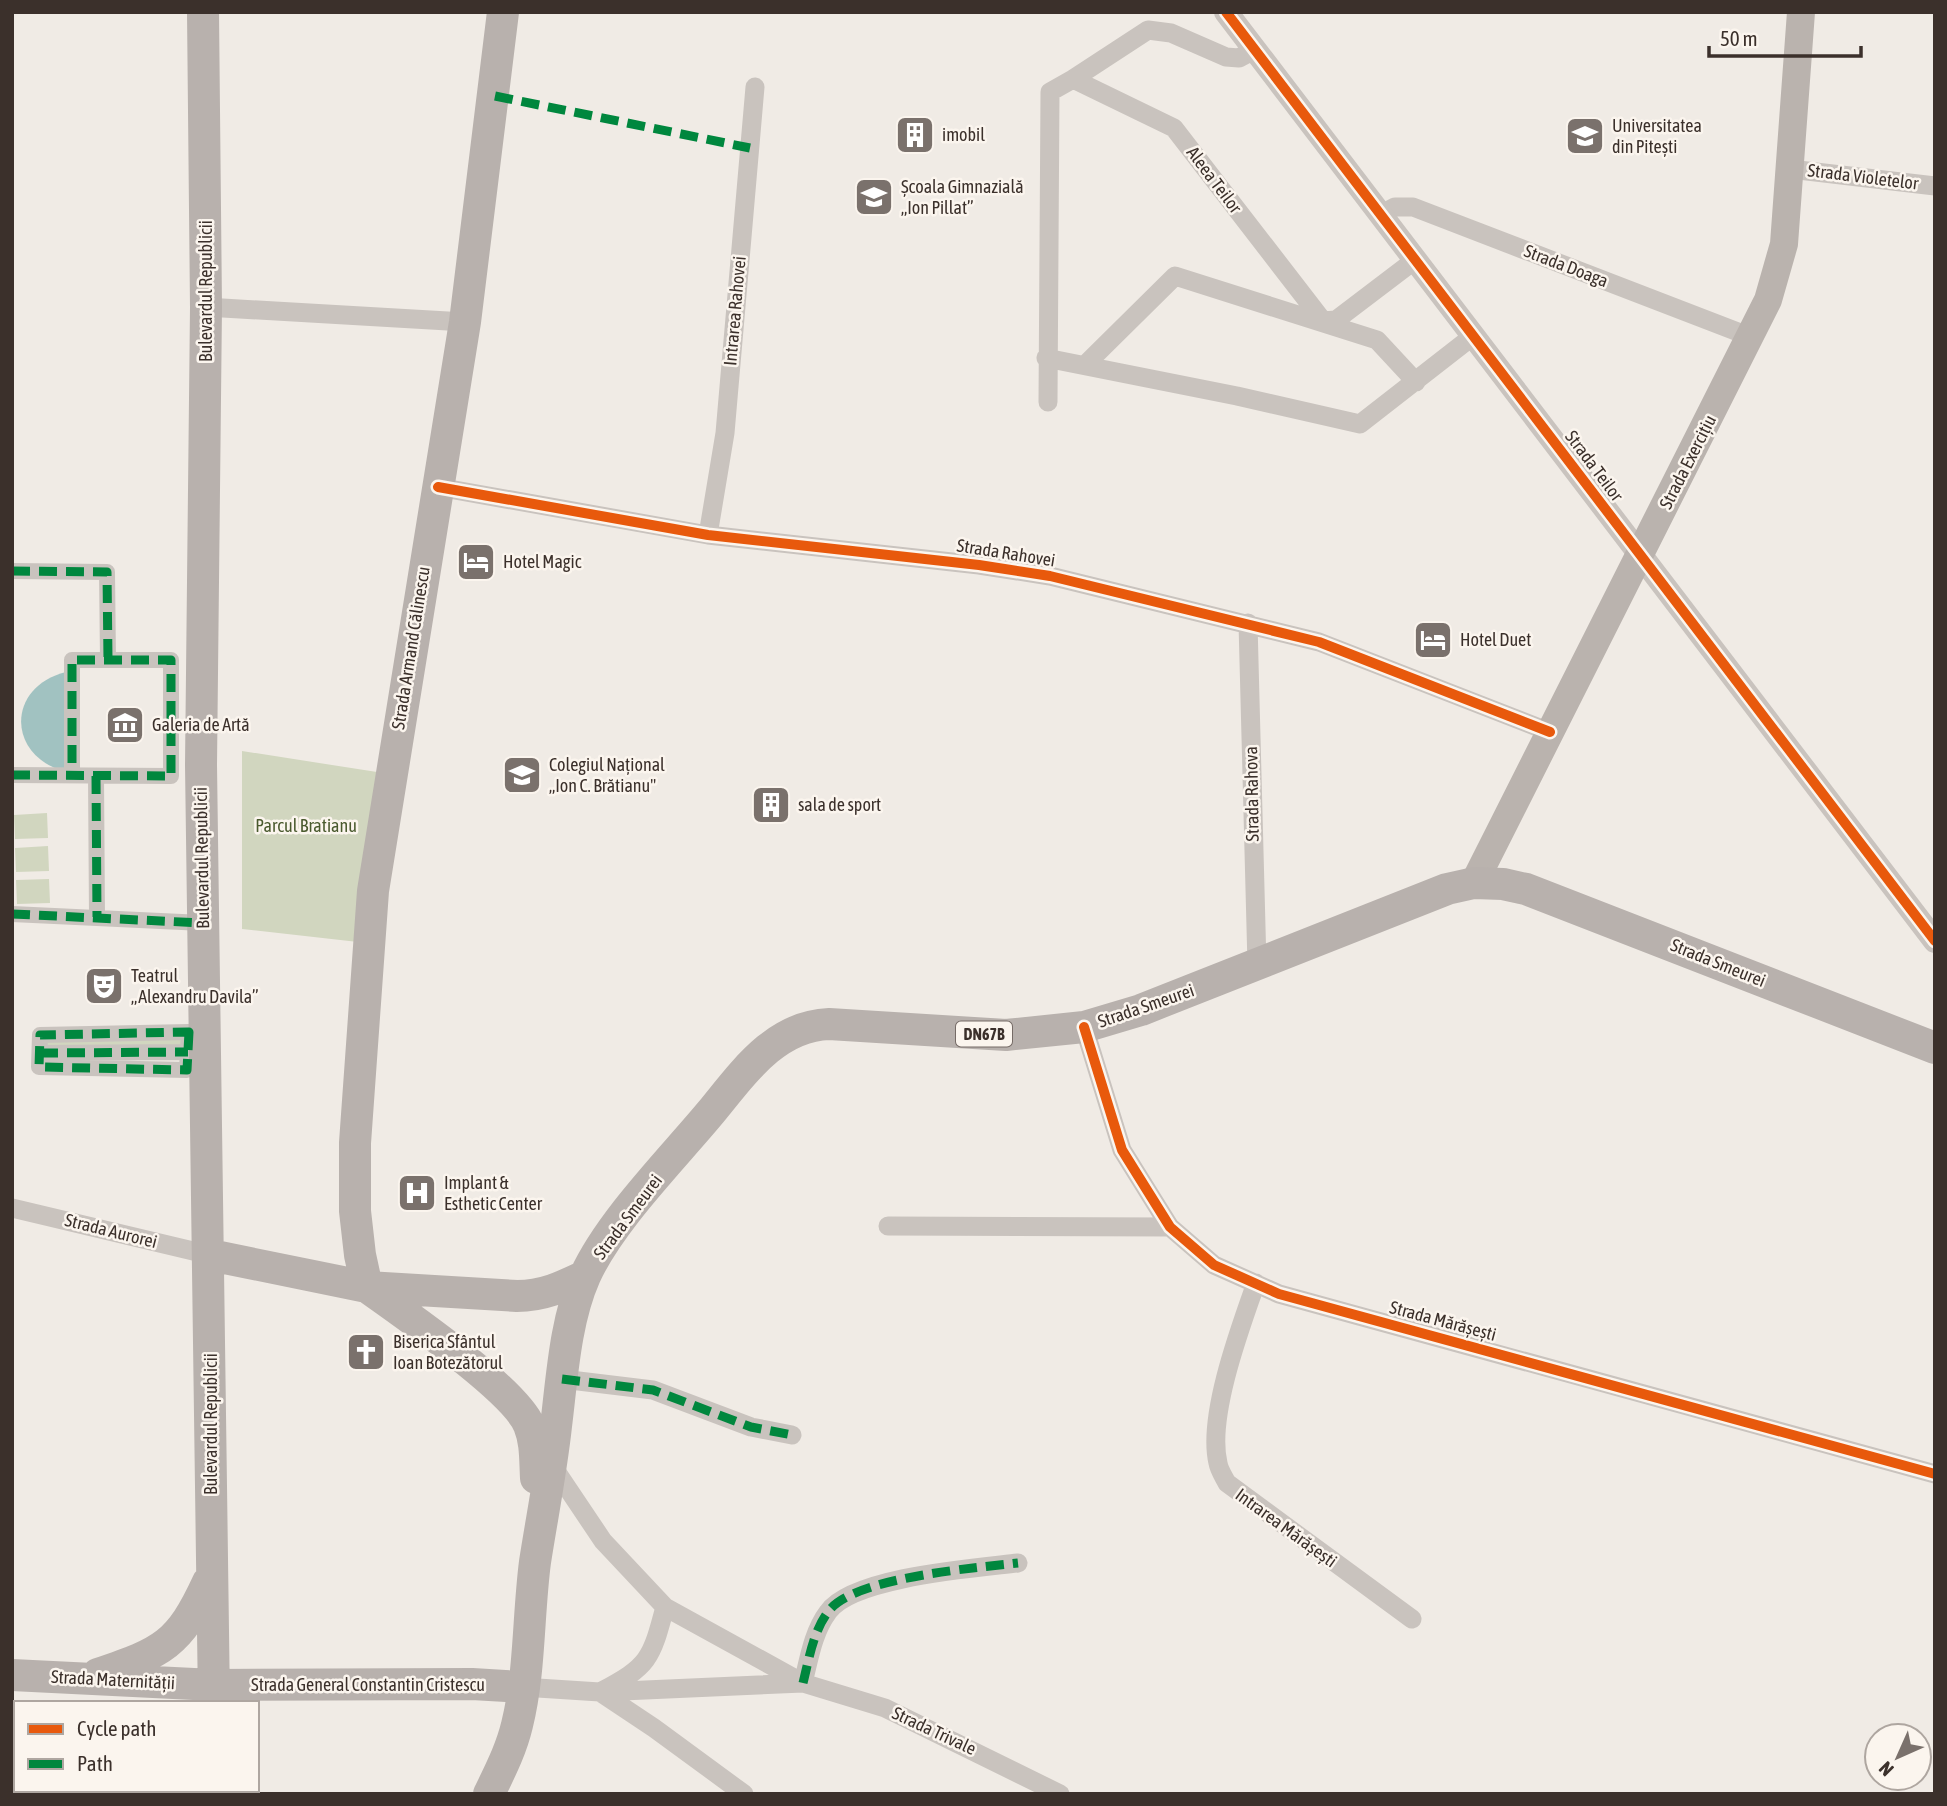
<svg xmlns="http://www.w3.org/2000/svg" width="1947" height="1806" viewBox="0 0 1947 1806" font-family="'Asap Condensed',sans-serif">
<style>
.green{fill:#d1d6bf}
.water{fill:#a1c2c1}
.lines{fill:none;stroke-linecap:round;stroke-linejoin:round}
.pedestrian{stroke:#c9c3be;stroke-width:16}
.minor{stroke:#c9c3be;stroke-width:19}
.tertiary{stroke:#c9c3be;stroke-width:24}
.secondary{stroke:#bab3ae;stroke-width:28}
.primary{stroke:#b8b1ad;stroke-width:32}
.quiet{stroke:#00873e;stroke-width:9;stroke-dasharray:18 9;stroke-linecap:butt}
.cycleway-casing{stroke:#fbf5ee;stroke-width:15}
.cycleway{stroke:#e8590c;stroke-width:10}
.labels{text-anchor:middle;stroke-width:5;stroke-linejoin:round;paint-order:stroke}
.shield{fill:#fbf5ee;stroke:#756b66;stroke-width:2}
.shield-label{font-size:16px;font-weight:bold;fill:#3b302b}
.poi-label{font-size:18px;fill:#3b302b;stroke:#fbf5ee;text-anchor:start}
.street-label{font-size:18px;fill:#3b302b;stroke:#fbf5ee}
.park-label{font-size:18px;fill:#4a5a2e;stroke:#fbf5ee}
</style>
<rect width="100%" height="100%" fill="#f0ebe5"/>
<!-- green -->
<path class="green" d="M 242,751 L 377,772 L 358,942 L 242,929 Z
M 47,813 L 48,838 L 15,839 L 14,815 Z
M 48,846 L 49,871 L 16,872 L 15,848 Z
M 49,879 L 50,903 L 17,904 L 16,880 Z
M 186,1035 L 186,1049 L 42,1051 L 42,1038 Z"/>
<!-- water -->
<path class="water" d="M 66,672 L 67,772 C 7,758 5,687 66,672 Z"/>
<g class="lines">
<!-- pedestrian -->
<path class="pedestrian" d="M 12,571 L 107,572 L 108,660
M 12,775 L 171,776 L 171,660 L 72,660 L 72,775
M 96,776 L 97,917
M 12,914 L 203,923
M 189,1032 L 187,1070 L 39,1067 L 40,1035 Z
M 40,1053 L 188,1052"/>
<!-- minor -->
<path class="minor" d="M 1073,79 L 1148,30 L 1171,33 L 1226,57 L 1239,58 L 1254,50
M 1790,169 L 1935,186
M 1380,215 L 1395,207 L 1413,207 L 1751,337
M 206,307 L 465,322
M 1046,358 L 1237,396 L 1360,424 L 1473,336
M 1085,365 L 1175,276 L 1377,340 L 1416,382
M 1048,402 L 1050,92 L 1073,79 L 1174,128 L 1323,321 L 1336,320 L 1415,260
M 438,487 L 708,535 L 979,565 L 1050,576 L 1319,642 L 1550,732
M 708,535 L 725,433 L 755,87
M 1248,623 L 1257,965
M 1084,1027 L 1122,1150 L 1170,1227 L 1214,1265 L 1279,1294 L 1935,1474
M 12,1208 L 210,1255
M 888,1226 L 1170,1227
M 1256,1283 C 1240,1328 1207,1417 1218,1463 C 1219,1470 1224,1477 1227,1483 L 1412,1619
M 562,1379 L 653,1390 L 751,1427 L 792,1435
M 552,1465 L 603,1541 L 665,1607 L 803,1683 C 809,1659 813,1632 828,1612 C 852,1577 976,1568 1018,1563
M 665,1607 C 651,1660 649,1666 600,1692 L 654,1728 L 744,1794
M 522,1687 L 600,1692 L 803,1683 L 885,1708 L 1060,1794"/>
<!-- tertiary -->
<path class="tertiary" d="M 1226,12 L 1935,941"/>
<!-- secondary -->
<path class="secondary" d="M 1474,883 L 1768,300 L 1784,244 L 1801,12"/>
<!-- primary -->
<path class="primary" d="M 203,12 L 206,307 L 201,765 L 214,1703
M 210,1255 L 367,1287 L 517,1296 C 543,1296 562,1287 585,1276
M 367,1287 L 360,1255 L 355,1211 L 355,1143 L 373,891 L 465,322 L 503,12
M 367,1287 C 403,1313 514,1389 529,1425 C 536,1442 535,1460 536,1478
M 98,1674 C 163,1652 179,1645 208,1582
M 12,1675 L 214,1685 L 472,1684 L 522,1687
M 213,1794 L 213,1790
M 489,1794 C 500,1771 511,1750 517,1725 C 530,1673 528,1616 535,1562 C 542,1517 551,1472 556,1426 C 562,1378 565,1321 585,1276 C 610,1221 672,1159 711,1112 C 743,1073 775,1026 829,1024 L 1006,1035 L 1084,1027 L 1141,1010 L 1447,889 L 1474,883 L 1503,884 L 1526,889 L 1935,1048"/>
<!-- quiet -->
<path class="quiet" d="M 495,96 L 750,148
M 12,571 L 107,572 L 108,660
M 12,775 L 171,776 L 171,660 L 72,660 L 72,775
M 96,776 L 97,917
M 12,914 L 203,923
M 189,1032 L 187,1070 L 39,1067 L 40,1035 Z
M 40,1053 L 188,1052
M 562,1379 L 653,1390 L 751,1427 L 792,1435
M 803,1683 C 809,1659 813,1632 828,1612 C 852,1577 976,1568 1018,1563"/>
<!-- cycleway casing -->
<g class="cycleway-casing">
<path id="cycleway" d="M 1226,12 L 1935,941
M 438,487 L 708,535 L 979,565 L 1050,576 L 1319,642 L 1550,732
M 1084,1027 L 1122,1150 L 1170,1227 L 1214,1265 L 1279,1294 L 1935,1474"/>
</g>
<!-- cycleway -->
<use href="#cycleway" class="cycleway"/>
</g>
<!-- icons -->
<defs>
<g id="building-square" transform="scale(2.0125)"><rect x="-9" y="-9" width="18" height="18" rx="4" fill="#7a716c" stroke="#fbf5ee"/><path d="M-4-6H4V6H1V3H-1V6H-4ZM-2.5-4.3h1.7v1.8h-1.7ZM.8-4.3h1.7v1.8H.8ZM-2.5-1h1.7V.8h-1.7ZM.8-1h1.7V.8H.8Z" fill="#fff"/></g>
<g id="university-square" transform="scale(2.0125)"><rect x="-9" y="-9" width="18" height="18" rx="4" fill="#7a716c" stroke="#fbf5ee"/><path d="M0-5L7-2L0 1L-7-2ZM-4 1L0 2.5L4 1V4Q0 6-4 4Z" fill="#fff"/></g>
<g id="school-square" transform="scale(2.0125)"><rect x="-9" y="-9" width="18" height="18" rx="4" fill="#7a716c" stroke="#fbf5ee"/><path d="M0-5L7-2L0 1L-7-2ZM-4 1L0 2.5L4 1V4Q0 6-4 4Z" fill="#fff"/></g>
<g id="hotel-square" transform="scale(2.0125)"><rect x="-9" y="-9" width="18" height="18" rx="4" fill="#7a716c" stroke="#fbf5ee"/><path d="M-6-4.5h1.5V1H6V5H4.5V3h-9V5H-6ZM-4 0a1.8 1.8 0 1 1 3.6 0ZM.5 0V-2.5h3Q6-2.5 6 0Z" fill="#fff"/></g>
<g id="museum-square" transform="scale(2.0125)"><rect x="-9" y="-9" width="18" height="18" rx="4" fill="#7a716c" stroke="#fbf5ee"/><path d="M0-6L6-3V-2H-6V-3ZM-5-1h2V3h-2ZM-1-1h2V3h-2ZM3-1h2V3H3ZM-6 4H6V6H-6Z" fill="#fff"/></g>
<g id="theatre-square" transform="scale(2.0125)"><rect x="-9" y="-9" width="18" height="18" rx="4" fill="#7a716c" stroke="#fbf5ee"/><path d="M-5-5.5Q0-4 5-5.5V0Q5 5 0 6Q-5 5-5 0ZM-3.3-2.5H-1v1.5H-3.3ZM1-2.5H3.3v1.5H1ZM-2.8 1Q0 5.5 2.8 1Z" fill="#fff"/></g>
<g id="hospital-square" transform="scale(2.0125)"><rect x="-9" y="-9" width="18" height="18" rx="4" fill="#7a716c" stroke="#fbf5ee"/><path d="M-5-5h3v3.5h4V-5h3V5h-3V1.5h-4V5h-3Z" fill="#fff"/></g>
<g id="church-square" transform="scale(2.0125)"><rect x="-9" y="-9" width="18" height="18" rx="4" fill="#7a716c" stroke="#fbf5ee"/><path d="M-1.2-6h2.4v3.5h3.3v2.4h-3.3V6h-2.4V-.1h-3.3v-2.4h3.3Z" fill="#fff"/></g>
</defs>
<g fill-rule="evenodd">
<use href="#building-square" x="915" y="135"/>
<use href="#university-square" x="1585" y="136"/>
<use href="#school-square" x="874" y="197"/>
<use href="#hotel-square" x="476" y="562"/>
<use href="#hotel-square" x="1433" y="640"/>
<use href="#museum-square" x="125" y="725"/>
<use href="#school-square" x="522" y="775"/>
<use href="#building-square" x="771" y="805"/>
<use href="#theatre-square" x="104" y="986"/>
<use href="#hospital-square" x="417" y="1193"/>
<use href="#church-square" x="366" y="1352"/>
</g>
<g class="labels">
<!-- shield labels -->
<rect class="shield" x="956" y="1021.5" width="56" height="25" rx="5"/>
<g class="shield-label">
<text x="984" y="1040">DN67B</text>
</g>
<!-- poi labels -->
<g class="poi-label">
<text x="1612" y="132">Universitatea<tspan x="1612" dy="21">din Pitești</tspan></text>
<text x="942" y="141">imobil</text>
<text x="901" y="193">Școala Gimnazială<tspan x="901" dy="21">„Ion Pillat”</tspan></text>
<text x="503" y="568">Hotel Magic</text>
<text x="1460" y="646">Hotel Duet</text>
<text x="152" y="731">Galeria de Artă</text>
<text x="549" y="771">Colegiul Național<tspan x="549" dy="21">„Ion C. Brătianu"</tspan></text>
<text x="798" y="811">sala de sport</text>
<text x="131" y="982">Teatrul<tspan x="131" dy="21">„Alexandru Davila”</tspan></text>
<text x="444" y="1189">Implant &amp;<tspan x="444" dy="21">Esthetic Center</tspan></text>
<text x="393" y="1348">Biserica Sfântul<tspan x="393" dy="21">Ioan Botezătorul</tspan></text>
</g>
<!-- street labels -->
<g class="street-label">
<text transform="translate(1863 177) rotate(7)" y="6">Strada Violetelor</text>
<text transform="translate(1214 180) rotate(53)" y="6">Aleea Teilor</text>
<text transform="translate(1566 266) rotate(21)" y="6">Strada Doaga</text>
<text transform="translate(206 291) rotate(-90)" y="6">Bulevardul Republicii</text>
<text transform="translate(735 311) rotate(-85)" y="6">Intrarea Rahovei</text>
<text transform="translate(1688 462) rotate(-63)" y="6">Strada Exercițiu</text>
<text transform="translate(1594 466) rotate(53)" y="6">Strada Teilor</text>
<text transform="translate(1006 553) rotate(9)" y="6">Strada Rahovei</text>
<text transform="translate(411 648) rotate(-81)" y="6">Strada Armand Călinescu</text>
<text transform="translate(1252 794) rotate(-91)" y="6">Strada Rahova</text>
<text transform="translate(202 858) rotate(-91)" y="6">Bulevardul Republicii</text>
<text transform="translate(1718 963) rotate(22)" y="6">Strada Smeurei</text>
<text transform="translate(1146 1006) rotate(-19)" y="6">Strada Smeurei</text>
<text transform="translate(628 1217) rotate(-53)" y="6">Strada Smeurei</text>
<text transform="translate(111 1231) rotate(14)" y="6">Strada Aurorei</text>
<text transform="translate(1443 1321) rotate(15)" y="6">Strada Mărășești</text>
<text transform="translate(211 1424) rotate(-90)" y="6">Bulevardul Republicii</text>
<text transform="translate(1286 1528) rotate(36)" y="6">Intrarea Mărășești</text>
<text transform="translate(113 1680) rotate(3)" y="6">Strada Maternității</text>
<text x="368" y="1691">Strada General Constantin Cristescu</text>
<text transform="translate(934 1731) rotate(25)" y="6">Strada Trivale</text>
</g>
<!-- park labels -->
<g class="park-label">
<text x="306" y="832">Parcul Bratianu</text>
</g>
</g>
<!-- border -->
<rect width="1947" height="1806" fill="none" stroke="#3b302b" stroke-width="28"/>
<!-- legend -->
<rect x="14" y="1701" width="245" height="91" fill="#fbf5ee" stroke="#aea6a0" stroke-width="2"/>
<rect x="28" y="1724" width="35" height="10" fill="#e8590c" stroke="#aea6a0" stroke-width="2"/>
<text x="77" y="1736" font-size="21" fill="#3b302b">Cycle path</text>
<rect x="28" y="1759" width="35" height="10" fill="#00873e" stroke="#aea6a0" stroke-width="2"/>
<text x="77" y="1771" font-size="21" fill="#3b302b">Path</text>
<!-- north arrow -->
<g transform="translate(1898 1757) rotate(225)"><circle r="33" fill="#fbf5ee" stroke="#aea6a0" stroke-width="2"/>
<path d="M0-5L12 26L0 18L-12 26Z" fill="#7a716c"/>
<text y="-10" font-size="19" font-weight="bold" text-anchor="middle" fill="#3b302b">N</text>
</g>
<!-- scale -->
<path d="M1709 46v10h152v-10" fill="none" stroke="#3b302b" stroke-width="3.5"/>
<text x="1720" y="46" font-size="21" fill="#3b302b" stroke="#fbf5ee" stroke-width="5" paint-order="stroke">50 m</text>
</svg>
